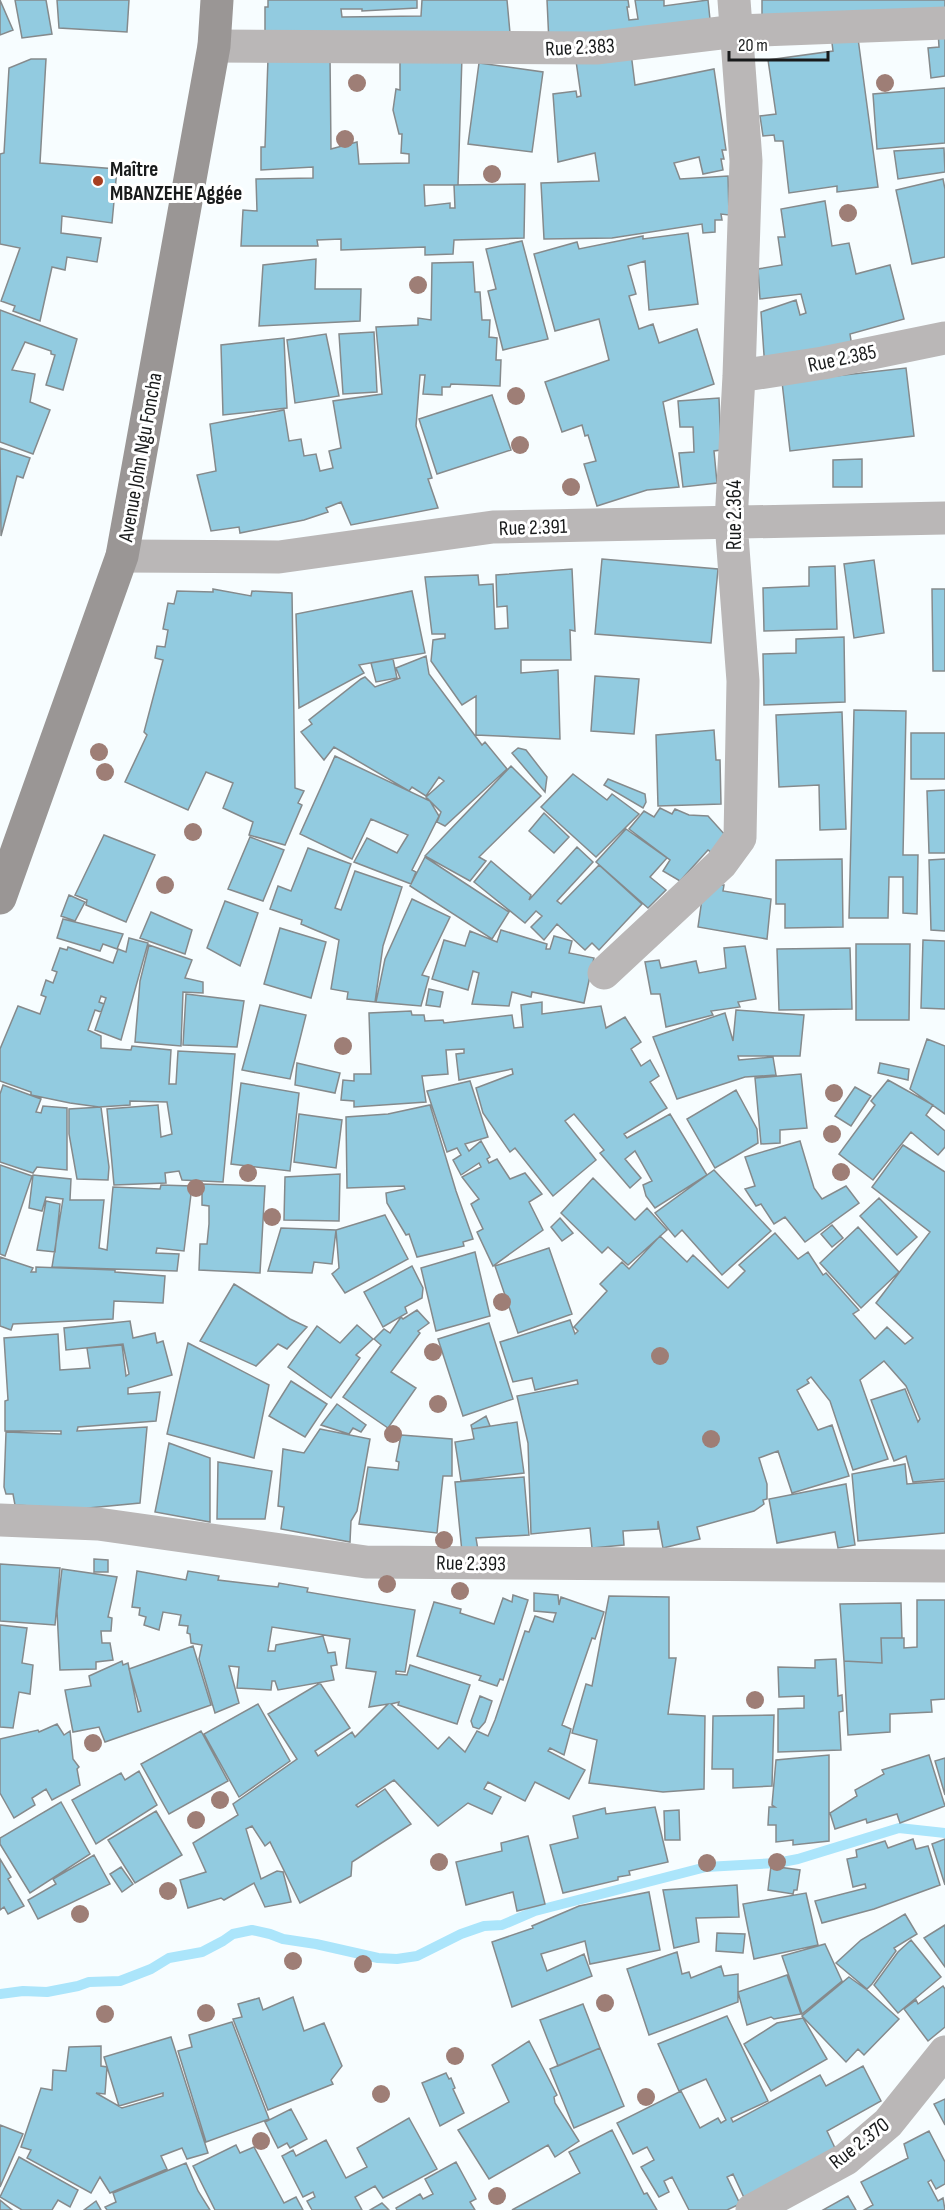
<svg xmlns="http://www.w3.org/2000/svg" width="945" height="2210" viewBox="0 0 945 2210" font-family="'Sofia Sans Condensed',sans-serif">
<style>
.lines{fill:none;stroke-linecap:round;stroke-linejoin:round}
.stream{stroke:#abe5fb;stroke-width:10}
.building{fill:#92cbe0;stroke:#858a8c;stroke-width:1.5}
.street{stroke:#bab7b7;stroke-width:33}
.secondary{stroke:#9a9695;stroke-width:33}
.tree{fill:#9e7e76}
.poi-dot{fill:#a73f21;stroke:#fff;stroke-width:2}
.labels{text-anchor:middle;stroke-width:6;stroke-linejoin:round;paint-order:stroke}
.street-label{font-size:21px;fill:#181a1b;stroke:#fff}
.poi-label{font-size:21px;font-weight:bold;fill:#181a1b;stroke:#fff;text-anchor:start}
</style>
<rect width="100%" height="100%" fill="#f7fdff"/>
<g class="lines">
<!-- stream -->
<path class="stream" d="M 0,1994 L 23,1991 L 47,1992 L 78,1986 L 89,1982 L 120,1981 L 151,1969 L 169,1958 L 202,1952 L 223,1941 L 233,1934 L 252,1930 L 270,1934 L 283,1939 L 316,1944 L 378,1958 L 397,1959 L 417,1956 L 461,1934 L 484,1926 L 502,1925 L 535,1911 L 706,1867 L 777,1863 L 798,1859 L 899,1828 L 945,1833"/>
</g>
<!-- building -->
<path class="building" d="M 0,0 L 13,30 L 0,35 Z
M 15,0 L 46,0 L 52,34 L 22,38 Z
M 57,0 L 129,0 L 127,32 L 59,28 Z
M 268,0 L 417,0 L 417,8 L 362,11 L 362,9 L 341,9 L 342,17 L 421,16 L 422,0 L 507,0 L 511,44 L 265,41 L 265,7 L 268,7 Z
M 547,0 L 628,0 L 629,7 L 627,7 L 629,20 L 638,19 L 635,0 L 664,0 L 664,6 L 708,0 L 711,29 L 549,43 Z
M 762,0 L 945,0 L 945,11 L 762,15 Z
M 945,30 L 945,76 L 931,78 L 928,48 L 939,47 L 938,31 Z
M 857,31 L 878,187 L 837,192 L 837,186 L 789,193 L 783,141 L 775,141 L 774,135 L 763,136 L 760,116 L 776,114 L 768,60 L 833,51 L 831,35 Z
M 631,53 L 635,85 L 714,69 L 726,150 L 722,150 L 724,159 L 721,159 L 723,170 L 703,174 L 699,157 L 674,163 L 680,179 L 728,176 L 729,215 L 721,214 L 722,220 L 715,220 L 715,232 L 703,233 L 702,224 L 612,238 L 544,239 L 541,183 L 599,181 L 595,153 L 558,162 L 553,94 L 576,91 L 577,97 L 581,96 L 576,61 Z
M 400,56 L 462,56 L 458,185 L 424,185 L 425,206 L 450,203 L 450,208 L 455,208 L 454,185 L 525,184 L 524,238 L 454,240 L 453,254 L 425,255 L 425,247 L 341,250 L 341,239 L 317,240 L 318,246 L 241,246 L 243,210 L 257,211 L 256,179 L 313,178 L 313,167 L 261,170 L 261,147 L 265,147 L 268,58 L 330,57 L 331,149 L 357,142 L 359,164 L 409,163 L 409,154 L 401,153 L 402,134 L 399,134 L 393,110 L 396,89 L 400,90 Z
M 31,59 L 46,59 L 40,163 L 117,169 L 112,223 L 62,216 L 61,233 L 101,238 L 97,262 L 67,257 L 65,270 L 52,267 L 40,321 L 13,311 L 15,306 L 1,301 L 20,248 L 0,244 L 0,154 L 4,153 L 9,68 Z
M 479,63 L 543,72 L 532,152 L 468,144 Z
M 945,88 L 945,143 L 877,149 L 873,94 Z
M 944,148 L 945,172 L 898,179 L 894,151 Z
M 943,179 L 945,189 L 945,257 L 912,264 L 896,190 Z
M 825,201 L 832,246 L 849,243 L 856,274 L 890,265 L 904,319 L 850,334 L 852,347 L 765,369 L 761,312 L 796,300 L 800,315 L 806,313 L 801,294 L 760,299 L 758,269 L 782,265 L 778,237 L 785,237 L 781,209 Z
M 688,233 L 698,304 L 649,310 L 645,261 L 628,266 L 636,294 L 629,296 L 639,329 L 653,324 L 659,343 L 697,329 L 714,384 L 663,402 L 679,487 L 647,490 L 597,506 L 584,464 L 596,461 L 588,435 L 585,436 L 582,425 L 562,432 L 545,382 L 609,360 L 599,319 L 555,331 L 534,254 L 577,242 L 579,249 L 643,236 L 643,239 Z
M 522,241 L 548,339 L 503,350 L 488,291 L 496,289 L 486,249 Z
M 316,259 L 315,289 L 361,289 L 360,321 L 259,326 L 263,265 Z
M 473,262 L 475,292 L 480,292 L 482,320 L 490,320 L 489,337 L 497,338 L 496,360 L 501,360 L 500,386 L 451,384 L 450,387 L 442,387 L 442,395 L 423,394 L 425,375 L 420,375 L 416,426 L 432,478 L 428,479 L 438,508 L 351,525 L 341,502 L 326,508 L 328,512 L 304,520 L 240,533 L 239,527 L 211,531 L 197,475 L 216,471 L 210,424 L 284,410 L 289,441 L 301,439 L 304,456 L 316,454 L 320,471 L 333,468 L 329,451 L 341,448 L 333,401 L 382,394 L 376,327 L 418,325 L 418,318 L 431,320 L 432,263 Z
M 0,310 L 77,339 L 63,390 L 46,385 L 55,355 L 51,354 L 51,351 L 25,342 L 12,370 L 35,374 L 30,402 L 50,410 L 33,454 L 0,442 Z
M 374,332 L 377,392 L 343,394 L 339,334 Z
M 326,334 L 339,396 L 295,403 L 287,340 Z
M 284,338 L 287,408 L 223,415 L 221,345 Z
M 906,368 L 914,436 L 790,451 L 782,382 Z
M 492,395 L 511,450 L 437,474 L 419,419 Z
M 719,398 L 721,450 L 714,451 L 717,483 L 683,487 L 679,453 L 694,452 L 693,427 L 680,427 L 678,401 Z
M 0,448 L 30,458 L 23,478 L 17,476 L 1,536 Z
M 862,459 L 862,487 L 833,487 L 833,460 Z
M 602,559 L 718,569 L 711,643 L 595,634 Z
M 874,560 L 884,633 L 854,638 L 844,564 Z
M 835,566 L 837,629 L 764,631 L 763,588 L 809,586 L 809,567 Z
M 572,569 L 575,631 L 570,630 L 571,660 L 521,660 L 521,673 L 558,670 L 560,739 L 476,735 L 476,696 L 462,705 L 431,661 L 433,640 L 445,638 L 445,634 L 432,634 L 425,577 L 478,575 L 479,585 L 493,584 L 495,629 L 508,628 L 507,606 L 497,607 L 496,575 Z
M 213,589 L 251,596 L 252,591 L 292,593 L 295,788 L 304,791 L 298,803 L 302,805 L 285,845 L 249,835 L 253,822 L 223,808 L 233,783 L 206,772 L 188,810 L 125,782 L 147,735 L 144,732 L 163,660 L 155,658 L 157,646 L 165,647 L 168,630 L 163,629 L 168,603 L 174,604 L 177,591 L 213,592 Z
M 932,589 L 945,589 L 945,671 L 933,671 Z
M 412,591 L 425,653 L 359,665 L 364,673 L 299,708 L 296,614 Z
M 844,637 L 845,702 L 764,705 L 763,654 L 796,653 L 796,639 Z
M 426,656 L 429,674 L 482,745 L 485,742 L 507,769 L 445,826 L 437,822 L 441,812 L 426,797 L 444,781 L 439,777 L 426,796 L 412,787 L 409,791 L 334,747 L 324,760 L 301,732 L 312,724 L 309,720 L 361,679 L 365,677 L 375,687 L 400,678 L 396,668 Z
M 393,659 L 397,678 L 376,682 L 371,663 Z
M 595,676 L 639,679 L 634,734 L 591,731 Z
M 854,710 L 906,711 L 903,855 L 918,855 L 917,914 L 903,913 L 903,877 L 889,877 L 888,918 L 849,918 Z
M 842,712 L 846,829 L 820,830 L 819,785 L 779,787 L 776,715 Z
M 714,730 L 716,760 L 720,760 L 721,804 L 658,806 L 656,735 Z
M 911,733 L 945,733 L 945,779 L 911,779 Z
M 518,748 L 526,750 L 547,777 L 545,792 L 512,753 Z
M 335,756 L 430,801 L 439,816 L 412,870 L 416,872 L 411,884 L 354,862 L 367,838 L 397,853 L 408,835 L 371,819 L 352,859 L 300,834 Z
M 511,766 L 541,796 L 479,857 L 486,861 L 470,881 L 425,856 Z
M 573,774 L 607,800 L 612,794 L 639,814 L 596,857 L 541,807 Z
M 608,779 L 645,794 L 646,802 L 643,808 L 604,785 Z
M 945,790 L 945,853 L 929,853 L 927,791 Z
M 660,808 L 672,814 L 675,809 L 689,815 L 708,816 L 726,836 L 716,856 L 708,850 L 680,881 L 663,871 L 670,860 L 629,829 L 644,811 L 654,817 Z
M 544,813 L 569,837 L 554,853 L 529,831 Z
M 626,829 L 667,858 L 650,877 L 666,890 L 648,908 L 596,862 Z
M 104,835 L 155,855 L 126,922 L 86,905 L 87,900 L 75,895 Z
M 250,837 L 284,850 L 263,901 L 228,889 Z
M 577,847 L 593,862 L 557,901 L 561,904 L 599,865 L 642,904 L 599,950 L 592,943 L 585,950 L 557,924 L 544,940 L 531,927 L 542,916 L 536,911 L 525,923 L 474,882 L 491,861 L 531,895 L 529,900 Z
M 308,848 L 351,864 L 335,908 L 341,910 L 355,871 L 402,887 L 383,946 L 375,1002 L 347,999 L 348,992 L 331,989 L 339,940 L 301,924 L 302,920 L 270,909 L 278,886 L 291,891 Z
M 425,857 L 509,912 L 492,939 L 410,886 Z
M 842,859 L 843,927 L 785,928 L 785,904 L 776,904 L 776,860 Z
M 945,859 L 945,931 L 931,930 L 929,860 Z
M 704,885 L 724,885 L 723,891 L 771,899 L 767,939 L 698,927 Z
M 69,895 L 85,902 L 75,921 L 61,916 Z
M 412,899 L 450,917 L 422,975 L 429,977 L 421,1006 L 376,1002 L 385,959 Z
M 225,901 L 258,913 L 240,966 L 207,948 Z
M 151,912 L 192,930 L 185,954 L 140,938 Z
M 63,919 L 123,934 L 117,949 L 103,944 L 100,951 L 57,938 Z
M 280,928 L 326,942 L 311,998 L 264,984 Z
M 501,930 L 547,944 L 546,949 L 550,949 L 554,936 L 572,941 L 569,953 L 594,958 L 584,1003 L 532,992 L 531,997 L 512,992 L 509,1006 L 472,1004 L 479,973 L 473,971 L 468,990 L 432,979 L 444,940 L 465,946 L 470,931 L 497,942 Z
M 129,938 L 148,943 L 121,1040 L 95,1030 L 106,998 L 101,996 L 99,1002 L 104,1004 L 101,1012 L 95,1010 L 88,1030 L 101,1036 L 101,1048 L 131,1050 L 132,1046 L 171,1050 L 169,1084 L 176,1084 L 178,1051 L 235,1054 L 223,1182 L 182,1180 L 179,1171 L 165,1173 L 166,1183 L 114,1185 L 107,1109 L 158,1105 L 161,1137 L 172,1134 L 167,1102 L 130,1101 L 130,1105 L 99,1107 L 70,1103 L 31,1095 L 31,1092 L 0,1081 L 0,1049 L 18,1006 L 40,1014 L 46,997 L 41,995 L 46,980 L 53,983 L 57,972 L 52,970 L 60,948 L 67,950 L 68,947 L 113,963 L 118,949 L 126,952 Z
M 923,940 L 945,941 L 945,1009 L 921,1008 Z
M 856,944 L 910,944 L 909,1020 L 856,1020 Z
M 149,945 L 192,960 L 185,978 L 203,982 L 203,993 L 183,992 L 181,1046 L 135,1042 L 140,981 Z
M 745,946 L 756,999 L 738,1002 L 740,1007 L 711,1011 L 713,1015 L 666,1027 L 660,994 L 651,994 L 645,962 L 659,960 L 661,968 L 696,961 L 699,973 L 726,968 L 724,948 Z
M 850,948 L 852,1009 L 779,1010 L 777,949 Z
M 429,989 L 443,992 L 440,1007 L 426,1005 Z
M 186,994 L 244,1001 L 237,1047 L 183,1045 Z
M 542,1002 L 542,1014 L 601,1006 L 606,1028 L 625,1017 L 641,1042 L 631,1049 L 641,1066 L 650,1060 L 659,1076 L 650,1082 L 667,1108 L 624,1134 L 627,1138 L 670,1114 L 707,1175 L 655,1208 L 646,1196 L 643,1185 L 652,1181 L 635,1151 L 625,1159 L 641,1178 L 630,1188 L 600,1153 L 604,1150 L 574,1114 L 565,1121 L 596,1160 L 553,1196 L 515,1148 L 510,1152 L 483,1113 L 476,1088 L 513,1074 L 512,1069 L 459,1080 L 456,1054 L 464,1053 L 464,1049 L 446,1050 L 448,1074 L 422,1076 L 426,1102 L 354,1107 L 354,1101 L 341,1100 L 343,1080 L 354,1081 L 354,1074 L 371,1074 L 369,1013 L 411,1011 L 412,1015 L 424,1015 L 425,1021 L 443,1020 L 444,1023 L 512,1015 L 514,1028 L 523,1027 L 521,1005 Z
M 260,1005 L 306,1015 L 290,1079 L 242,1070 Z
M 736,1010 L 804,1015 L 800,1056 L 738,1056 L 739,1060 L 773,1057 L 776,1075 L 745,1077 L 677,1099 L 653,1037 L 725,1013 L 733,1041 Z
M 927,1039 L 945,1046 L 945,1114 L 910,1089 Z
M 297,1063 L 340,1073 L 335,1093 L 295,1085 Z
M 880,1063 L 909,1069 L 908,1080 L 878,1073 Z
M 801,1074 L 807,1128 L 780,1130 L 780,1143 L 761,1144 L 755,1078 Z
M 888,1080 L 933,1105 L 926,1115 L 945,1131 L 945,1147 L 938,1155 L 911,1132 L 873,1180 L 839,1154 L 875,1105 L 871,1101 Z
M 470,1081 L 488,1137 L 465,1144 L 469,1151 L 481,1141 L 490,1157 L 487,1159 L 489,1163 L 497,1159 L 510,1179 L 525,1173 L 542,1194 L 529,1202 L 543,1230 L 493,1266 L 477,1232 L 483,1229 L 471,1204 L 479,1199 L 462,1177 L 481,1167 L 479,1163 L 461,1175 L 453,1160 L 461,1155 L 457,1148 L 447,1152 L 427,1091 Z
M 241,1083 L 299,1093 L 290,1171 L 231,1164 Z
M 3,1085 L 41,1099 L 36,1112 L 41,1113 L 43,1106 L 67,1108 L 67,1170 L 37,1167 L 33,1173 L 0,1162 L 0,1094 Z
M 855,1087 L 871,1096 L 851,1126 L 835,1116 Z
M 736,1090 L 757,1129 L 758,1143 L 715,1168 L 687,1119 Z
M 430,1105 L 456,1191 L 473,1239 L 463,1242 L 464,1246 L 417,1257 L 409,1234 L 406,1235 L 387,1203 L 386,1193 L 405,1189 L 404,1186 L 347,1188 L 346,1117 L 388,1114 Z
M 101,1107 L 109,1167 L 108,1180 L 77,1179 L 69,1134 L 69,1109 Z
M 299,1114 L 342,1120 L 336,1168 L 294,1162 Z
M 800,1141 L 814,1188 L 822,1199 L 846,1186 L 859,1203 L 805,1242 L 785,1217 L 774,1224 L 761,1204 L 756,1206 L 745,1189 L 755,1186 L 745,1157 Z
M 903,1145 L 945,1172 L 945,1479 L 913,1482 L 906,1456 L 894,1461 L 871,1400 L 905,1389 L 918,1422 L 920,1419 L 906,1386 L 884,1361 L 860,1380 L 888,1459 L 853,1470 L 830,1401 L 811,1377 L 807,1380 L 809,1383 L 797,1390 L 818,1430 L 832,1425 L 849,1476 L 792,1493 L 778,1451 L 759,1458 L 767,1484 L 767,1499 L 763,1500 L 764,1504 L 754,1511 L 697,1527 L 700,1539 L 663,1548 L 658,1521 L 658,1529 L 623,1531 L 624,1545 L 592,1548 L 590,1528 L 531,1534 L 528,1443 L 517,1396 L 578,1384 L 577,1380 L 535,1390 L 532,1378 L 513,1382 L 500,1342 L 570,1320 L 575,1334 L 578,1331 L 574,1327 L 607,1291 L 600,1284 L 622,1262 L 629,1269 L 660,1236 L 687,1262 L 693,1255 L 728,1288 L 745,1271 L 739,1265 L 775,1233 L 798,1259 L 808,1252 L 823,1275 L 826,1273 L 859,1310 L 853,1314 L 875,1339 L 887,1327 L 905,1344 L 913,1338 L 876,1303 L 930,1232 L 872,1187 Z
M 0,1165 L 32,1176 L 5,1256 L 0,1254 Z
M 714,1170 L 771,1231 L 722,1275 L 682,1230 L 675,1237 L 655,1213 Z
M 340,1174 L 339,1221 L 284,1220 L 285,1177 Z
M 33,1175 L 71,1179 L 70,1200 L 104,1200 L 99,1248 L 107,1250 L 113,1187 L 160,1189 L 161,1185 L 192,1186 L 184,1251 L 157,1248 L 156,1253 L 179,1254 L 177,1271 L 52,1267 L 63,1199 L 46,1197 L 42,1211 L 29,1208 Z
M 593,1178 L 635,1220 L 647,1208 L 667,1230 L 628,1265 L 608,1247 L 602,1253 L 561,1213 Z
M 202,1184 L 265,1186 L 260,1273 L 199,1270 L 200,1244 L 207,1244 L 209,1224 L 209,1206 L 202,1205 Z
M 879,1198 L 917,1237 L 897,1255 L 860,1216 Z
M 46,1201 L 60,1204 L 55,1252 L 37,1250 Z
M 385,1215 L 408,1259 L 345,1293 L 332,1274 L 339,1268 L 336,1230 Z
M 560,1218 L 573,1233 L 562,1241 L 551,1227 Z
M 832,1225 L 843,1238 L 832,1247 L 821,1234 Z
M 858,1227 L 899,1272 L 861,1308 L 820,1263 Z
M 281,1228 L 336,1230 L 332,1264 L 314,1262 L 312,1273 L 268,1271 Z
M 549,1248 L 572,1314 L 518,1333 L 495,1266 Z
M 475,1252 L 490,1316 L 436,1331 L 421,1268 Z
M 0,1257 L 33,1268 L 31,1272 L 36,1272 L 36,1267 L 115,1270 L 115,1272 L 165,1276 L 163,1303 L 114,1301 L 113,1319 L 13,1324 L 11,1330 L 0,1326 Z
M 412,1266 L 423,1288 L 422,1298 L 405,1307 L 407,1313 L 383,1327 L 364,1292 Z
M 234,1284 L 290,1319 L 307,1327 L 287,1349 L 278,1344 L 256,1366 L 200,1341 Z
M 417,1310 L 429,1323 L 418,1331 L 420,1333 L 391,1372 L 416,1388 L 388,1428 L 343,1397 L 381,1345 L 374,1339 L 384,1329 L 390,1333 L 401,1317 L 403,1319 Z
M 130,1321 L 133,1338 L 155,1333 L 157,1343 L 163,1341 L 172,1375 L 128,1388 L 128,1394 L 160,1392 L 156,1421 L 78,1427 L 77,1431 L 147,1427 L 140,1503 L 78,1509 L 15,1505 L 13,1494 L 6,1494 L 4,1487 L 6,1432 L 61,1434 L 61,1431 L 5,1431 L 5,1401 L 8,1400 L 4,1338 L 58,1334 L 60,1370 L 90,1368 L 87,1348 L 122,1345 L 126,1376 L 129,1374 L 123,1344 L 66,1350 L 64,1328 Z
M 489,1323 L 513,1399 L 463,1416 L 438,1339 Z
M 357,1325 L 373,1339 L 356,1355 L 360,1358 L 331,1398 L 288,1367 L 317,1326 L 340,1343 Z
M 188,1343 L 269,1385 L 254,1458 L 167,1434 Z
M 291,1381 L 327,1404 L 305,1437 L 269,1416 Z
M 337,1404 L 366,1425 L 361,1432 L 353,1428 L 349,1434 L 321,1425 Z
M 486,1416 L 490,1426 L 472,1429 L 471,1425 Z
M 517,1422 L 524,1473 L 461,1481 L 455,1442 L 474,1439 L 472,1429 Z
M 320,1429 L 370,1439 L 357,1511 L 351,1521 L 350,1542 L 281,1529 L 284,1507 L 278,1506 L 283,1449 L 304,1453 Z
M 401,1435 L 452,1439 L 452,1476 L 443,1476 L 437,1533 L 359,1524 L 368,1467 L 398,1470 L 399,1462 L 396,1461 Z
M 169,1443 L 210,1458 L 210,1522 L 155,1512 Z
M 218,1462 L 272,1471 L 265,1519 L 217,1519 Z
M 905,1464 L 907,1484 L 945,1481 L 945,1533 L 858,1541 L 852,1474 Z
M 524,1477 L 529,1535 L 476,1538 L 478,1550 L 462,1552 L 455,1482 Z
M 846,1484 L 855,1545 L 838,1548 L 835,1532 L 777,1543 L 769,1499 Z
M 94,1559 L 108,1560 L 108,1572 L 94,1572 Z
M 0,1564 L 60,1568 L 55,1625 L 0,1621 Z
M 62,1569 L 117,1577 L 108,1617 L 112,1618 L 111,1631 L 101,1631 L 102,1643 L 110,1643 L 113,1660 L 96,1662 L 96,1669 L 60,1670 L 57,1611 Z
M 137,1571 L 186,1580 L 188,1571 L 219,1576 L 218,1580 L 278,1587 L 279,1583 L 308,1588 L 307,1592 L 415,1610 L 405,1672 L 396,1671 L 396,1674 L 407,1675 L 410,1665 L 470,1685 L 457,1724 L 398,1705 L 399,1702 L 391,1704 L 438,1749 L 449,1737 L 465,1752 L 477,1731 L 488,1736 L 495,1720 L 525,1631 L 529,1632 L 535,1616 L 553,1622 L 556,1613 L 534,1611 L 534,1593 L 558,1595 L 559,1605 L 561,1597 L 604,1612 L 595,1639 L 592,1638 L 562,1725 L 571,1729 L 564,1755 L 550,1748 L 548,1751 L 585,1770 L 569,1799 L 535,1782 L 525,1801 L 488,1782 L 484,1789 L 501,1797 L 492,1814 L 468,1803 L 438,1826 L 394,1780 L 356,1805 L 358,1807 L 385,1789 L 411,1824 L 352,1862 L 351,1876 L 300,1903 L 270,1842 L 265,1846 L 252,1826 L 246,1829 L 261,1879 L 277,1871 L 283,1872 L 291,1902 L 265,1907 L 254,1883 L 224,1900 L 221,1898 L 188,1908 L 180,1880 L 206,1872 L 193,1843 L 238,1815 L 233,1804 L 297,1759 L 268,1714 L 320,1683 L 350,1728 L 315,1751 L 318,1756 L 352,1732 L 355,1737 L 388,1704 L 369,1707 L 376,1672 L 346,1668 L 350,1639 L 272,1627 L 268,1651 L 275,1651 L 276,1645 L 323,1636 L 328,1653 L 335,1652 L 337,1665 L 331,1666 L 334,1680 L 278,1690 L 275,1681 L 272,1681 L 271,1690 L 237,1688 L 239,1667 L 229,1666 L 239,1703 L 215,1713 L 199,1659 L 202,1645 L 191,1643 L 190,1634 L 187,1633 L 188,1626 L 179,1625 L 181,1615 L 163,1612 L 159,1630 L 144,1625 L 146,1617 L 139,1615 L 140,1608 L 132,1607 Z
M 513,1595 L 528,1600 L 503,1680 L 500,1679 L 497,1686 L 479,1680 L 481,1676 L 417,1656 L 434,1602 L 461,1609 L 460,1613 L 494,1624 L 503,1598 L 512,1602 Z
M 609,1596 L 669,1597 L 669,1658 L 676,1658 L 668,1714 L 705,1716 L 704,1789 L 663,1792 L 589,1783 L 597,1740 L 572,1733 L 586,1684 L 592,1686 Z
M 917,1600 L 945,1600 L 945,1699 L 931,1700 L 932,1712 L 890,1714 L 890,1732 L 848,1735 L 844,1661 L 882,1663 L 881,1638 L 904,1638 L 904,1648 L 917,1647 Z
M 901,1603 L 902,1638 L 881,1638 L 882,1663 L 844,1661 L 840,1604 Z
M 0,1625 L 27,1628 L 22,1663 L 33,1665 L 30,1694 L 19,1692 L 13,1728 L 0,1727 Z
M 193,1646 L 211,1705 L 105,1742 L 99,1727 L 73,1732 L 65,1690 L 91,1686 L 89,1676 L 122,1661 L 123,1665 L 128,1663 L 138,1712 L 141,1711 L 129,1669 Z
M 836,1659 L 838,1696 L 842,1695 L 843,1711 L 839,1712 L 841,1750 L 778,1752 L 778,1709 L 804,1708 L 804,1696 L 779,1697 L 778,1667 L 815,1668 L 815,1660 Z
M 480,1696 L 492,1701 L 485,1722 L 479,1729 L 473,1727 L 471,1721 Z
M 258,1704 L 290,1761 L 239,1797 L 204,1734 Z
M 774,1715 L 772,1786 L 733,1788 L 733,1769 L 712,1769 L 713,1716 Z
M 57,1724 L 64,1735 L 70,1731 L 73,1759 L 79,1767 L 77,1769 L 80,1785 L 52,1800 L 46,1789 L 32,1798 L 35,1805 L 14,1818 L 0,1793 L 0,1739 L 38,1730 L 39,1732 Z
M 201,1731 L 228,1781 L 169,1814 L 141,1764 Z
M 829,1755 L 829,1841 L 793,1845 L 793,1840 L 776,1842 L 776,1825 L 768,1825 L 769,1807 L 775,1807 L 772,1805 L 776,1760 Z
M 929,1755 L 945,1806 L 900,1823 L 897,1814 L 867,1823 L 866,1819 L 835,1829 L 830,1813 L 857,1796 L 855,1790 L 884,1774 L 882,1770 Z
M 945,1758 L 945,1795 L 935,1761 Z
M 139,1771 L 157,1805 L 96,1844 L 72,1800 L 121,1773 L 125,1780 Z
M 61,1802 L 90,1854 L 30,1893 L 0,1844 L 0,1838 Z
M 655,1807 L 668,1862 L 629,1871 L 630,1875 L 618,1877 L 618,1880 L 563,1893 L 550,1845 L 578,1838 L 573,1816 L 605,1808 L 606,1814 Z
M 679,1810 L 680,1840 L 665,1840 L 664,1811 Z
M 156,1811 L 182,1855 L 135,1883 L 108,1840 Z
M 528,1836 L 545,1904 L 517,1911 L 513,1892 L 466,1905 L 456,1862 L 502,1851 L 501,1843 Z
M 913,1839 L 916,1849 L 928,1846 L 940,1885 L 874,1909 L 822,1923 L 815,1901 L 866,1888 L 865,1884 L 853,1887 L 847,1859 L 857,1857 L 856,1850 L 885,1841 L 888,1848 Z
M 945,1839 L 945,1885 L 932,1844 Z
M 94,1855 L 110,1884 L 38,1919 L 28,1900 L 56,1884 L 53,1879 Z
M 0,1859 L 11,1877 L 8,1879 L 24,1906 L 8,1914 L 4,1907 L 0,1910 Z
M 771,1866 L 800,1870 L 797,1890 L 794,1890 L 793,1894 L 768,1890 Z
M 121,1867 L 133,1884 L 122,1892 L 110,1874 Z
M 737,1885 L 739,1917 L 696,1918 L 699,1942 L 674,1948 L 663,1890 Z
M 649,1892 L 660,1950 L 590,1964 L 585,1941 L 541,1954 L 547,1971 L 584,1954 L 592,1976 L 512,2007 L 492,1942 L 533,1928 L 532,1926 L 579,1906 Z
M 806,1893 L 818,1945 L 754,1959 L 743,1904 Z
M 905,1914 L 917,1934 L 894,1948 L 896,1951 L 872,1984 L 867,1989 L 836,1963 L 861,1940 Z
M 945,1925 L 945,1967 L 924,1938 Z
M 717,1933 L 745,1934 L 743,1953 L 716,1951 Z
M 911,1940 L 941,1977 L 898,2013 L 874,1985 L 898,1952 Z
M 825,1944 L 842,1981 L 802,2014 L 782,1956 Z
M 677,1952 L 682,1974 L 689,1972 L 691,1978 L 721,1966 L 724,1976 L 738,1974 L 738,2002 L 649,2035 L 627,1969 Z
M 787,1975 L 801,2014 L 774,2019 L 771,2017 L 747,2025 L 738,1992 Z
M 849,1977 L 867,1990 L 899,2019 L 864,2055 L 858,2049 L 846,2062 L 802,2016 Z
M 943,1986 L 945,1989 L 945,2027 L 928,2041 L 904,2009 L 916,2000 L 918,2004 Z
M 293,1997 L 304,2031 L 324,2023 L 342,2066 L 331,2080 L 333,2084 L 268,2110 L 233,2019 L 242,2017 L 238,2004 L 259,1998 L 263,2010 Z
M 583,2004 L 600,2048 L 558,2066 L 540,2020 Z
M 727,2016 L 768,2101 L 731,2118 L 733,2122 L 820,2075 L 826,2086 L 863,2066 L 881,2101 L 827,2131 L 835,2148 L 746,2202 L 733,2174 L 727,2177 L 740,2204 L 727,2210 L 689,2210 L 672,2177 L 664,2181 L 669,2192 L 659,2197 L 641,2167 L 654,2160 L 647,2147 L 633,2154 L 617,2123 L 681,2091 L 700,2128 L 718,2118 L 721,2123 L 726,2120 L 706,2079 L 679,2091 L 658,2044 Z
M 803,2018 L 827,2059 L 771,2091 L 744,2044 L 777,2023 Z
M 232,2022 L 269,2119 L 206,2142 L 178,2051 L 192,2047 L 189,2035 Z
M 171,2037 L 208,2153 L 187,2159 L 182,2148 L 161,2156 L 167,2169 L 110,2193 L 100,2177 L 91,2193 L 27,2158 L 31,2150 L 21,2147 L 41,2088 L 52,2090 L 53,2070 L 66,2071 L 69,2047 L 101,2046 L 101,2066 L 107,2067 L 105,2094 L 96,2093 L 122,2108 L 163,2096 L 163,2093 L 119,2106 L 104,2057 Z
M 529,2041 L 557,2095 L 554,2097 L 555,2103 L 579,2141 L 555,2157 L 548,2145 L 489,2179 L 458,2130 L 509,2102 L 492,2065 Z
M 600,2048 L 624,2106 L 574,2128 L 550,2069 Z
M 446,2073 L 449,2079 L 451,2078 L 455,2088 L 453,2089 L 464,2113 L 440,2126 L 422,2083 Z
M 945,2099 L 945,2125 L 934,2104 Z
M 291,2109 L 307,2139 L 290,2148 L 287,2143 L 278,2148 L 265,2122 Z
M 409,2118 L 437,2169 L 383,2198 L 375,2186 L 355,2197 L 362,2210 L 312,2210 L 307,2201 L 315,2197 L 313,2192 L 303,2197 L 282,2156 L 293,2150 L 296,2156 L 326,2140 L 346,2178 L 367,2167 L 357,2148 Z
M 0,2125 L 23,2134 L 0,2187 Z
M 612,2130 L 644,2194 L 647,2193 L 657,2210 L 512,2210 L 580,2173 L 569,2152 Z
M 929,2131 L 945,2162 L 945,2184 L 936,2189 L 931,2180 L 928,2182 L 938,2201 L 943,2198 L 945,2210 L 864,2210 L 873,2205 L 861,2182 L 908,2158 L 904,2144 Z
M 236,2145 L 240,2153 L 254,2147 L 284,2203 L 296,2197 L 303,2210 L 215,2210 L 193,2166 Z
M 19,2157 L 78,2190 L 70,2207 L 58,2200 L 52,2210 L 22,2210 L 0,2197 Z
M 456,2162 L 476,2199 L 470,2202 L 475,2210 L 397,2210 L 396,2208 L 420,2194 L 423,2199 L 433,2194 L 425,2179 Z
M 186,2163 L 198,2191 L 210,2210 L 107,2210 L 105,2207 L 116,2202 L 113,2193 Z
M 848,2196 L 856,2210 L 823,2210 Z
M 0,2200 L 12,2210 L 0,2210 Z
M 96,2201 L 101,2210 L 84,2210 Z
M 382,2203 L 389,2210 L 370,2210 Z"/>
<g class="lines">
<!-- street -->
<path class="street" d="M 214,46 L 596,48 L 737,31 L 945,23
M 739,376 L 823,363 L 945,338
M 122,556 L 279,557 L 493,527 L 945,518
M 604,973 L 721,864 L 740,838 L 743,681 L 731,522 L 739,376 L 746,161 L 734,0
M 0,1520 L 98,1524 L 366,1562 L 945,1566
M 752,2210 L 846,2159 L 888,2123 L 945,2052"/>
<!-- secondary -->
<path class="secondary" d="M 0,898 L 122,556 L 214,46 L 217,0"/>
</g>
<!-- trees -->
<g class="tree">
<circle cx="357" cy="83" r="9"/>
<circle cx="885" cy="83" r="9"/>
<circle cx="345" cy="139" r="9"/>
<circle cx="492" cy="174" r="9"/>
<circle cx="848" cy="213" r="9"/>
<circle cx="418" cy="285" r="9"/>
<circle cx="516" cy="396" r="9"/>
<circle cx="520" cy="445" r="9"/>
<circle cx="571" cy="487" r="9"/>
<circle cx="99" cy="752" r="9"/>
<circle cx="105" cy="772" r="9"/>
<circle cx="193" cy="832" r="9"/>
<circle cx="165" cy="885" r="9"/>
<circle cx="343" cy="1046" r="9"/>
<circle cx="834" cy="1093" r="9"/>
<circle cx="832" cy="1134" r="9"/>
<circle cx="841" cy="1172" r="9"/>
<circle cx="248" cy="1173" r="9"/>
<circle cx="196" cy="1188" r="9"/>
<circle cx="272" cy="1217" r="9"/>
<circle cx="502" cy="1302" r="9"/>
<circle cx="433" cy="1352" r="9"/>
<circle cx="660" cy="1356" r="9"/>
<circle cx="438" cy="1404" r="9"/>
<circle cx="393" cy="1434" r="9"/>
<circle cx="711" cy="1439" r="9"/>
<circle cx="444" cy="1540" r="9"/>
<circle cx="387" cy="1584" r="9"/>
<circle cx="460" cy="1591" r="9"/>
<circle cx="755" cy="1700" r="9"/>
<circle cx="93" cy="1743" r="9"/>
<circle cx="220" cy="1800" r="9"/>
<circle cx="196" cy="1820" r="9"/>
<circle cx="439" cy="1862" r="9"/>
<circle cx="777" cy="1862" r="9"/>
<circle cx="707" cy="1863" r="9"/>
<circle cx="168" cy="1891" r="9"/>
<circle cx="80" cy="1914" r="9"/>
<circle cx="293" cy="1961" r="9"/>
<circle cx="363" cy="1964" r="9"/>
<circle cx="605" cy="2003" r="9"/>
<circle cx="206" cy="2013" r="9"/>
<circle cx="105" cy="2014" r="9"/>
<circle cx="455" cy="2056" r="9"/>
<circle cx="381" cy="2094" r="9"/>
<circle cx="646" cy="2097" r="9"/>
<circle cx="261" cy="2141" r="9"/>
<circle cx="497" cy="2196" r="9"/>
</g>
<!-- markers -->
<circle class="poi-dot" cx="98" cy="181" r="6"/>
<g class="labels">
<!-- street labels -->
<g class="street-label">
<text transform="translate(580 47) rotate(-3)" y="7">Rue 2.383</text>
<text transform="translate(842 358) rotate(-12)" y="7">Rue 2.385</text>
<text transform="translate(140 457) rotate(-80)" y="7">Avenue John Ngu Foncha</text>
<text transform="translate(734 515) rotate(-90)" y="7">Rue 2.364</text>
<text transform="translate(533 527) rotate(-2)" y="7">Rue 2.391</text>
<text transform="translate(471 1563) rotate(1)" y="7">Rue 2.393</text>
<text transform="translate(859 2143) rotate(-38)" y="7">Rue 2.370</text>
</g>
<!-- poi labels -->
<g class="poi-label">
<text x="110" y="176">Maître<tspan x="110" dy="24">MBANZEHE Aggée</tspan></text>
</g>
</g>
<!-- scale -->
<path d="M729 51v9h99v-9" fill="none" stroke="#181a1b" stroke-width="3"/>
<text x="738" y="51" font-size="18" fill="#181a1b" stroke="#ffffff" stroke-width="4.5" paint-order="stroke">20 m</text>
</svg>
